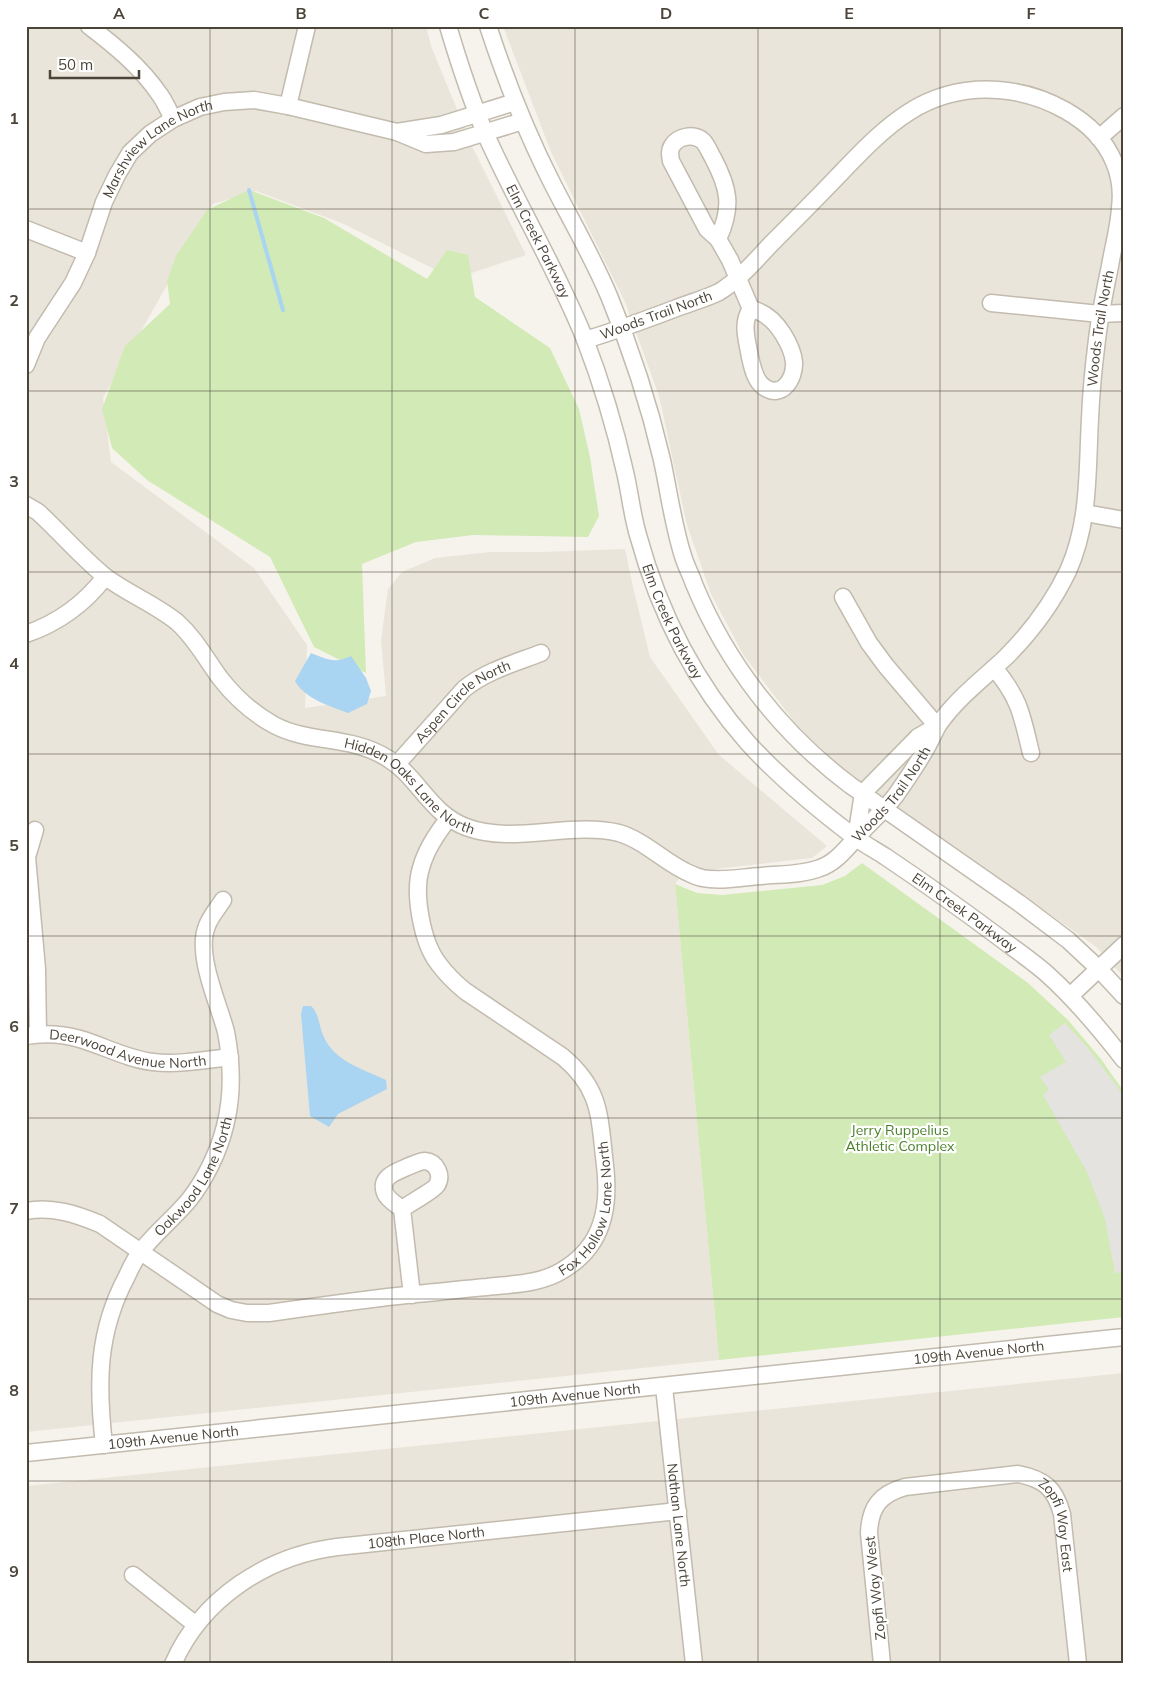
<svg xmlns="http://www.w3.org/2000/svg" width="1150" height="1690" viewBox="0 0 1150 1690" font-family="Mulish,sans-serif">
<style>
.residential{fill:#eae5da}
.green{fill:#d2eab5}
.parking{fill:#e5e3e0}
.water{fill:#a9d4f2}
.lines{fill:none;stroke-linecap:round;stroke-linejoin:round}
.stream{stroke:#a9d4f2;stroke-width:4}
.minor-casing{stroke:#c2bbae;stroke-width:19}
.minor{stroke:#fff;stroke-width:16}
.grid{fill:none;stroke:#4b4439;stroke-width:1;stroke-opacity:0.55}
.labels{text-anchor:middle;stroke-width:4.5;stroke-linejoin:round;paint-order:stroke}
.street-label{font-size:14px;fill:#4b4439;stroke:#fff}
.park-label{font-size:14px;fill:#4a7f2a;stroke:#fff}
.neatline{fill:none;stroke:#4b4439;stroke-width:2}
.grid-label{font-size:16px;text-anchor:middle;font-weight:bold;fill:#4b4439}
</style>
<rect width="100%" height="100%" fill="#f6f3ec"/>
<!-- residential -->
<path class="residential" d="M 26,26 L 426,26 L 431,46 L 472,146 L 526,255 L 454,279 L 344,224 L 256,191 L 213,204 L 103,398 L 111,462 L 254,568 L 307,645 L 305,708 L 386,696 L 381,640 L 388,589 L 402,572 L 435,558 L 490,552 L 541,552 L 625,549 L 633,587 L 650,657 L 719,755 L 827,846 L 812,858 L 707,870 L 690,863 L 675,884 L 719,1360 L 26,1432 Z
M 503,26 L 1124,26 L 1124,977 L 1095,946 L 847,772 L 800,729 L 744,656 L 711,594 L 687,525 L 659,396 L 625,302 L 551,152 Z
M 1124,1373 L 1124,1664 L 26,1664 L 26,1486 Z"/>
<!-- green -->
<path class="green" d="M 249,190 L 324,218 L 427,279 L 447,250 L 468,255 L 475,297 L 550,348 L 579,409 L 590,457 L 599,516 L 588,537 L 473,535 L 416,542 L 362,564 L 366,673 L 314,647 L 270,557 L 147,480 L 112,448 L 102,409 L 125,346 L 170,304 L 167,281 L 176,256 L 207,210 Z
M 862,863 L 1028,983 L 1068,1020 L 1101,1059 L 1124,1092 L 1124,1317 L 719,1360 L 675,884 L 697,893 L 722,895 L 822,885 L 845,876 Z"/>
<!-- parking -->
<path class="parking" d="M 1065,1023 L 1088,1048 L 1124,1096 L 1124,1272 L 1115,1273 L 1105,1219 L 1087,1172 L 1043,1095 L 1049,1090 L 1040,1077 L 1066,1062 L 1049,1035 Z"/>
<!-- water -->
<path class="water" d="M 311,653 C 327,659 334,664 351,656 L 366,678 L 371,691 L 367,704 L 348,713 C 330,706 305,699 295,681 Z
M 303,1006 L 311,1006 C 319,1013 319,1026 323,1035 C 333,1061 363,1069 386,1080 L 387,1089 L 338,1114 L 329,1127 L 310,1116 L 301,1014 Z"/>
<g class="lines">
<!-- stream -->
<path class="stream" d="M 249,190 L 283,310"/>
<!-- minor casing -->
<g class="minor-casing">
<g id="minor">
<path d="M 89,26 C 115,46 141,67 160,95 C 165,102 169,111 173,119"/>
<path id="s1" d="M 448,26 C 459,63 471,100 486,135 C 517,204 556,268 584,337 C 601,381 615,427 625,472 C 630,493 632,515 638,535 C 659,612 695,683 748,743 C 780,778 816,808 853,836 C 864,844 875,850 886,857 C 923,882 960,908 996,935 C 1013,948 1031,960 1047,974 C 1076,1000 1100,1029 1124,1060"/>
<path d="M 488,26 C 506,81 527,134 553,185 C 572,222 593,258 609,296 C 631,349 649,404 662,460 C 669,492 673,525 683,556 C 686,566 691,575 694,584 C 727,664 781,733 850,785 L 1019,903 L 1068,940 L 1098,968 L 1124,996"/>
<path d="M 288,106 L 307,26"/>
<path d="M 397,132 L 441,125 L 515,102"/>
<path d="M 1099,138 L 1124,116"/>
<path d="M 26,229 L 87,253"/>
<path d="M 718,239 C 733,207 729,188 713,158 C 710,153 707,145 703,141 C 694,133 678,136 672,146 C 669,151 670,156 671,161 L 707,229 L 718,239 L 730,260 L 751,309 C 765,312 775,321 783,334 C 788,342 793,352 794,362 C 795,378 782,400 764,387 C 755,381 752,366 750,357 C 747,340 741,323 751,309"/>
<path d="M 991,303 L 1100,314 L 1124,313"/>
<path id="s2" d="M 26,365 L 37,338 L 73,283 L 87,253 L 104,202 L 117,175 L 130,153 L 150,134 L 173,119 L 200,107 L 224,102 L 254,100 L 288,106 L 397,132 L 426,144 L 454,142 L 523,121"/>
<path id="s3" d="M 26,505 L 38,512 C 61,533 83,559 107,578 C 129,594 156,605 177,622 C 195,638 206,659 220,678 C 234,696 254,714 274,725 C 310,744 350,735 387,758 C 418,776 429,813 466,827 C 513,845 571,821 619,833 C 646,841 666,864 691,874 C 695,876 698,877 702,878 C 721,882 743,877 761,876 C 780,874 802,875 820,868 C 835,863 845,850 856,838 C 869,823 884,811 896,795 C 907,779 919,762 928,745 C 933,736 934,732 939,724 C 957,698 984,678 1006,657 C 1031,632 1053,602 1068,571 C 1090,522 1087,471 1090,419 C 1091,395 1093,372 1096,348 C 1099,320 1104,294 1110,266 C 1113,247 1119,228 1120,208 C 1122,192 1120,176 1114,162 C 1096,118 1042,93 998,90 C 924,85 885,127 838,176 C 816,199 794,221 771,244 C 756,260 739,280 719,292 C 705,299 689,303 674,309 C 645,320 615,331 585,340"/>
<path d="M 1085,513 L 1124,520"/>
<path d="M 843,597 L 869,643 L 886,666 L 937,726"/>
<path d="M 26,634 C 58,623 85,603 105,577"/>
<path d="M 994,668 C 1020,698 1022,716 1031,753"/>
<path id="s4" d="M 397,764 L 464,689 C 486,671 515,663 541,653"/>
<path d="M 35,830 L 27,857 L 37,969 L 38,1034"/>
<path d="M 856,838 L 863,793 L 918,737 L 937,726"/>
<path d="M 1070,996 L 1124,945"/>
<path id="s5" d="M 26,1036 C 44,1033 62,1034 80,1039 C 104,1046 127,1059 153,1062 C 178,1065 205,1060 230,1057"/>
<path d="M 402,1209 C 409,1204 435,1189 437,1185 C 443,1175 436,1162 425,1161 C 420,1161 412,1165 407,1167 C 396,1172 379,1177 385,1193 C 388,1200 397,1205 402,1209 L 412,1295"/>
<path id="s6" d="M 26,1211 C 52,1206 76,1214 100,1224 L 217,1304 L 231,1310 L 247,1313 L 269,1313 C 318,1306 367,1299 415,1294 C 439,1292 463,1289 487,1287 C 513,1284 541,1284 563,1270 C 603,1246 610,1208 605,1165 C 599,1117 602,1090 563,1057 L 465,991 C 454,982 446,974 438,963 C 422,942 413,893 421,868 C 426,849 437,833 449,818"/>
<path id="s7" d="M 664,1387 L 694,1664"/>
<path id="s8" d="M 104,1445 C 97,1383 97,1332 127,1276 C 131,1267 136,1257 142,1250 C 156,1232 174,1218 189,1200 C 205,1180 219,1151 225,1126 C 233,1095 232,1063 226,1032 C 219,1004 195,954 207,926 C 210,917 218,908 223,900"/>
<path id="s9" d="M 26,1453 L 1124,1337"/>
<path d="M 133,1575 L 196,1625"/>
<path id="s10" d="M 173,1664 C 202,1598 267,1556 337,1547 L 678,1511"/>
<path id="s11" d="M 882,1664 L 869,1533 C 870,1507 880,1494 905,1487 L 1018,1474 C 1044,1479 1055,1488 1062,1514 L 1078,1664"/>
</g>
</g>
<!-- minor -->
<use href="#minor" class="minor"/>
</g>
<!-- grid -->
<path class="grid" d="M 210,26 L 210,1664M 392,26 L 392,1664M 575,26 L 575,1664M 758,26 L 758,1664M 940,26 L 940,1664M 26,209 L 1124,209M 26,391 L 1124,391M 26,572 L 1124,572M 26,754 L 1124,754M 26,936 L 1124,936M 26,1118 L 1124,1118M 26,1299 L 1124,1299M 26,1481 L 1124,1481"/>
<g class="labels">
<!-- street labels -->
<g class="street-label">
<text dy="5" stroke="none"><textPath href="#s2" startOffset="261">Marshview Lane North</textPath></text>
<text dy="5" stroke="none"><textPath href="#s1" startOffset="234">Elm Creek Parkway</textPath></text>
<text transform="translate(656 315) rotate(-20)" y="5">Woods Trail North</text>
<text dy="5" stroke="none"><textPath href="#s3" startOffset="1564">Woods Trail North</textPath></text>
<text dy="5" stroke="none"><textPath href="#s1" startOffset="639">Elm Creek Parkway</textPath></text>
<text dy="5" stroke="none"><textPath href="#s4" startOffset="92">Aspen Circle North</textPath></text>
<text dy="5" stroke="none"><textPath href="#s3" startOffset="1031">Woods Trail North</textPath></text>
<text dy="5" stroke="none"><textPath href="#s3" startOffset="488">Hidden Oaks Lane North</textPath></text>
<text dy="5" stroke="none"><textPath href="#s1" startOffset="1059">Elm Creek Parkway</textPath></text>
<text dy="5" stroke="none"><textPath href="#s5" startOffset="104">Deerwood Avenue North</textPath></text>
<text dy="5" stroke="none"><textPath href="#s8" startOffset="295">Oakwood Lane North</textPath></text>
<text dy="5" stroke="none"><textPath href="#s6" startOffset="640">Fox Hollow Lane North</textPath></text>
<text dy="5" stroke="none"><textPath href="#s9" startOffset="958">109th Avenue North</textPath></text>
<text dy="5" stroke="none"><textPath href="#s9" startOffset="552">109th Avenue North</textPath></text>
<text dy="5" stroke="none"><textPath href="#s9" startOffset="148">109th Avenue North</textPath></text>
<text dy="5" stroke="none"><textPath href="#s7" startOffset="139">Nathan Lane North</textPath></text>
<text dy="5" stroke="none"><textPath href="#s11" startOffset="382">Zopfi Way East</textPath></text>
<text dy="5" stroke="none"><textPath href="#s10" startOffset="300">108th Place North</textPath></text>
<text transform="translate(875 1588) rotate(-96)" y="5">Zopfi Way West</text>
</g>
<!-- park labels -->
<g class="park-label">
<text x="900" y="1135">Jerry Ruppelius<tspan x="900" dy="16">Athletic Complex</tspan></text>
</g>
</g>
<!-- border -->
<rect width="1150" height="1690" fill="none" stroke="#ffffff" stroke-width="55"/>
<!-- scale -->
<path d="M50 70v8h89v-8" fill="none" stroke="#4b4439" stroke-width="2.5"/>
<text x="58" y="70" font-size="15" fill="#4b4439" stroke="#ffffff" stroke-width="4" paint-order="stroke">50 m</text>
<rect x="28" y="28" width="1094" height="1634" class="neatline"/>
<g class="grid-label">
<text x="119" y="19">A</text>
<text x="301" y="19">B</text>
<text x="484" y="19">C</text>
<text x="666" y="19">D</text>
<text x="849" y="19">E</text>
<text x="1031" y="19">F</text>
<text x="14" y="124">1</text>
<text x="14" y="306">2</text>
<text x="14" y="487">3</text>
<text x="14" y="669">4</text>
<text x="14" y="851">5</text>
<text x="14" y="1032">6</text>
<text x="14" y="1214">7</text>
<text x="14" y="1396">8</text>
<text x="14" y="1577">9</text>
</g>
</svg>
